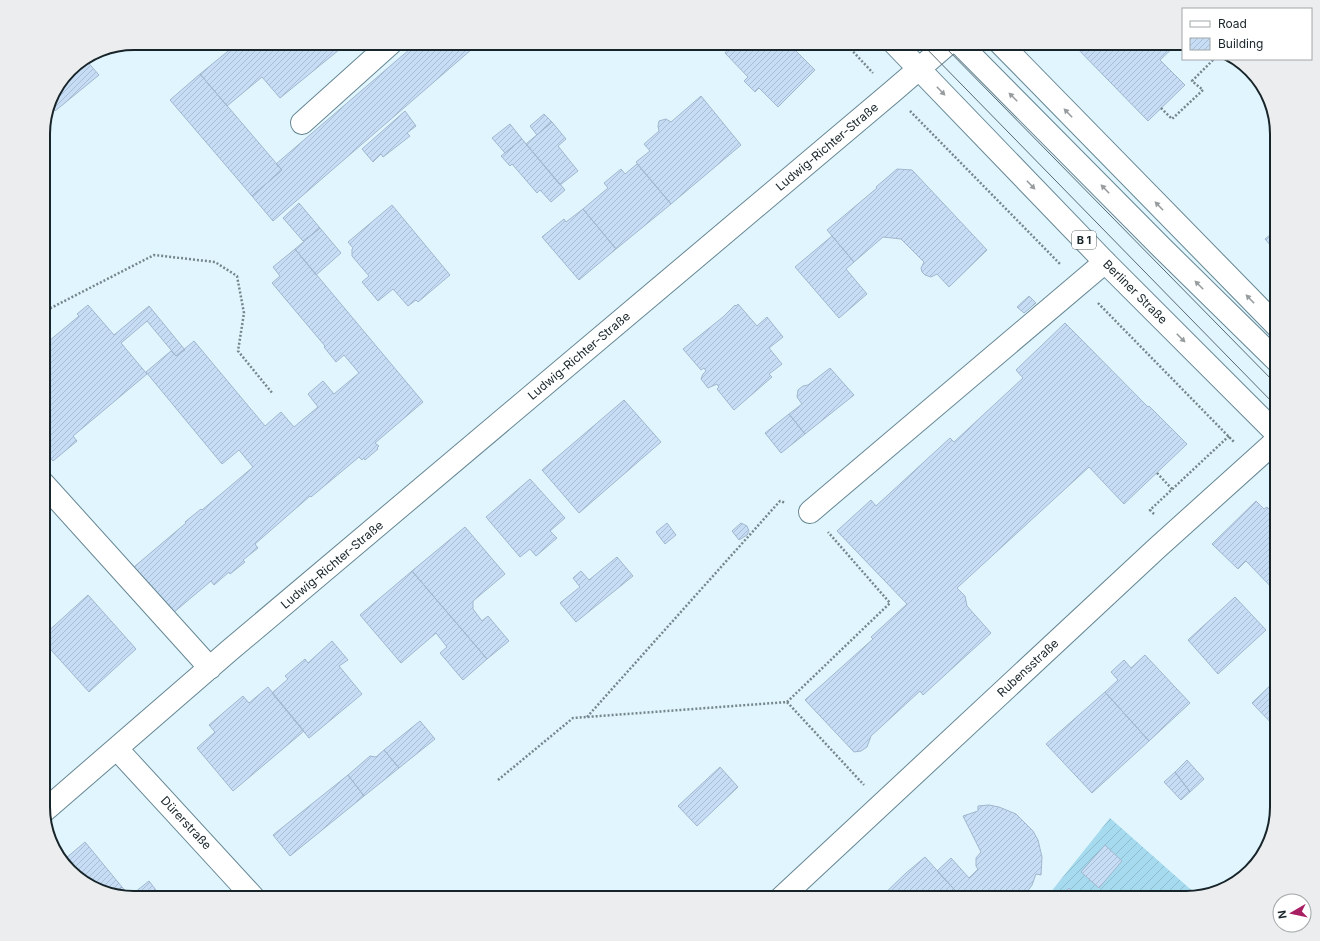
<svg xmlns="http://www.w3.org/2000/svg" width="1320" height="941" viewBox="0 0 1320 941" font-family="Inter,sans-serif">
<style>
.garden{fill:url(#garden-furrows)}
.building{fill:url(#building-hatch);stroke:#a0b7ce}
.lines{fill:none;stroke-linecap:round;stroke-linejoin:round}
.minor-casing{stroke:#668793;stroke-width:24}
.major-casing{stroke:#668793;stroke-width:24}
.path{stroke:#75868c;stroke-width:2.5;stroke-dasharray:2 2;stroke-linecap:butt}
.minor{stroke:#fff;stroke-width:22}
.major{stroke:#fff;stroke-width:22}
.tram{stroke:#59696f;stroke-width:1}
.oneway{fill:#979c9f}
.labels{text-anchor:middle;stroke-width:4;stroke-linejoin:round;paint-order:stroke}
.shield{fill:#fff;stroke:#5d6669;stroke-width:1}
.shield-label{font-size:11px;font-weight:bold;fill:#172429}
.street-label{font-size:12px;fill:#172429;stroke:#fff}
.rim{fill:none;stroke:#172429;stroke-width:2}
</style>
<defs>
<pattern id="garden-furrows" width="10" height="10" patternUnits="userSpaceOnUse"><rect width="10" height="10" fill="#a6dbef"/><path d="M-1 1l2-2M0 10L10 0M9 11l2-2" fill="none" stroke="#8ebccd"/></pattern>
<pattern id="building-hatch" width="6" height="6" patternUnits="userSpaceOnUse"><rect width="6" height="6" fill="#c6ddf5"/><path d="M-1 1l2-2M0 6l6-6M5 7l2-2" fill="none" stroke="#a9bed2"/></pattern>
</defs>
<rect width="100%" height="100%" fill="#e0f5fd"/>
<!-- garden -->
<path class="garden" d="M 1110,818 L 1197,895 L 1186,898 L 1046,898 Z"/>
<!-- building -->
<path class="building" d="M 238,43 L 343,43 L 345,45 L 280,98 L 262,77 L 227,106 L 200,74 Z
M 417,43 L 479,43 L 273,221 L 252,196 L 282,170 L 276,164 Z
M 724,43 L 788,43 L 815,70 L 778,107 L 759,88 L 755,92 L 744,81 L 748,77 L 725,53 L 729,48 Z
M 1072,43 L 1178,43 L 1160,60 L 1185,85 L 1148,121 Z
M 85,59 L 99,75 L 55,111 L 50,104 L 52,94 L 74,66 Z
M 200,74 L 282,170 L 252,196 L 170,100 Z
M 701,96 L 741,145 L 671,204 L 636,162 L 650,151 L 644,144 L 659,131 L 658,126 L 659,121 L 666,119 L 671,122 Z
M 405,111 L 416,126 L 407,133 L 410,136 L 383,157 L 381,154 L 373,162 L 362,149 Z
M 544,114 L 552,122 L 537,135 L 530,126 Z
M 552,122 L 566,139 L 558,146 L 578,171 L 560,185 L 526,144 Z
M 510,124 L 522,139 L 505,153 L 492,138 Z
M 522,139 L 565,190 L 551,202 L 540,190 L 537,193 L 512,164 L 510,166 L 501,156 Z
M 637,164 L 671,204 L 616,249 L 583,209 L 608,188 L 604,183 L 621,169 L 625,174 Z
M 897,169 L 912,170 L 987,250 L 949,287 L 937,274 L 931,277 L 925,275 L 922,272 L 921,268 L 924,262 L 901,239 L 883,237 L 854,262 L 827,230 L 877,188 L 876,187 Z
M 299,203 L 320,228 L 303,241 L 283,218 Z
M 392,205 L 450,275 L 418,302 L 416,300 L 408,306 L 393,289 L 378,301 L 362,282 L 369,276 L 352,256 L 352,249 L 353,248 L 348,242 Z
M 583,209 L 616,249 L 579,280 L 542,237 L 564,219 L 566,222 Z
M 320,228 L 341,253 L 316,275 L 295,249 Z
M 1277,229 L 1277,253 L 1265,239 Z
M 832,236 L 854,262 L 846,269 L 867,294 L 839,318 L 795,267 Z
M 295,249 L 423,402 L 375,443 L 379,446 L 377,448 L 378,449 L 365,460 L 364,458 L 362,460 L 359,457 L 311,497 L 310,496 L 255,544 L 258,548 L 243,560 L 245,562 L 230,574 L 229,572 L 214,585 L 211,581 L 173,613 L 134,567 L 186,523 L 185,522 L 201,509 L 202,510 L 253,467 L 239,450 L 222,464 L 146,372 L 171,351 L 176,356 L 194,341 L 265,426 L 281,412 L 294,427 L 318,407 L 308,394 L 323,381 L 334,394 L 359,373 L 344,355 L 336,362 L 324,347 L 325,346 L 272,283 L 280,276 L 273,267 Z
M 1029,296 L 1036,303 L 1024,313 L 1017,307 Z
M 738,304 L 757,326 L 767,317 L 783,337 L 769,348 L 782,364 L 769,374 L 772,377 L 734,410 L 717,389 L 719,387 L 717,384 L 708,388 L 701,379 L 703,374 L 706,371 L 704,368 L 701,370 L 683,349 L 723,317 L 735,305 L 736,306 Z
M 88,305 L 114,335 L 149,306 L 185,350 L 176,356 L 147,321 L 121,343 L 147,374 L 73,436 L 77,441 L 53,461 L 43,449 L 43,346 L 79,316 L 77,314 Z
M 1065,323 L 1148,407 L 1149,406 L 1187,444 L 1124,504 L 1089,467 L 957,588 L 965,596 L 967,606 L 991,633 L 923,695 L 920,691 L 871,736 L 867,747 L 861,751 L 854,752 L 805,700 L 873,639 L 871,637 L 907,604 L 837,531 L 871,500 L 876,506 L 950,438 L 954,442 L 1023,378 L 1016,370 Z
M 830,368 L 854,395 L 805,434 L 789,414 L 802,404 L 797,397 L 798,390 L 803,386 L 808,385 Z
M 624,400 L 661,442 L 579,513 L 542,470 Z
M 789,414 L 805,434 L 781,453 L 765,433 Z
M 530,479 L 565,518 L 550,531 L 557,538 L 536,556 L 530,549 L 520,557 L 486,517 Z
M 1256,501 L 1264,509 L 1267,507 L 1277,517 L 1277,593 L 1246,561 L 1238,569 L 1212,544 Z
M 667,523 L 676,535 L 665,544 L 656,532 Z
M 741,523 L 747,526 L 749,531 L 747,535 L 739,540 L 732,531 Z
M 465,527 L 505,574 L 473,601 L 473,609 L 482,621 L 488,616 L 509,641 L 487,659 L 412,571 Z
M 617,557 L 633,576 L 576,622 L 560,603 L 580,587 L 573,578 L 581,571 L 589,580 Z
M 412,571 L 487,659 L 463,680 L 440,653 L 447,647 L 436,633 L 401,663 L 360,615 Z
M 88,595 L 136,649 L 89,692 L 43,641 L 43,636 Z
M 1235,597 L 1266,630 L 1218,674 L 1188,640 Z
M 332,641 L 348,660 L 339,666 L 362,694 L 309,738 L 272,693 L 288,679 L 285,676 L 305,659 L 308,663 Z
M 1145,655 L 1190,703 L 1149,741 L 1105,692 L 1118,680 L 1111,672 L 1124,660 L 1131,668 Z
M 1277,679 L 1277,729 L 1252,703 Z
M 268,687 L 304,731 L 233,791 L 197,748 L 215,732 L 209,725 L 243,696 L 249,703 Z
M 1105,692 L 1149,741 L 1092,793 L 1046,744 Z
M 420,721 L 435,739 L 399,768 L 384,750 Z
M 384,750 L 399,768 L 364,796 L 348,775 L 370,756 L 376,757 Z
M 1187,760 L 1204,779 L 1190,792 L 1175,772 Z
M 720,767 L 738,787 L 697,826 L 678,806 Z
M 1175,772 L 1190,792 L 1181,800 L 1164,782 Z
M 348,775 L 364,796 L 290,856 L 273,835 Z
M 989,805 L 999,807 L 1016,814 L 1033,831 L 1038,840 L 1042,857 L 1041,875 L 1036,874 L 1032,885 L 1023,898 L 962,898 L 937,871 L 951,858 L 969,878 L 978,869 L 976,866 L 976,858 L 981,852 L 963,816 L 978,811 L 978,806 Z
M 85,842 L 122,887 L 116,892 L 79,879 L 66,864 L 68,863 L 65,859 Z
M 1105,845 L 1122,861 L 1099,888 L 1081,872 Z
M 925,857 L 962,898 L 880,898 L 906,873 Z
M 149,881 L 162,898 L 134,898 L 116,892 L 122,887 L 130,896 Z
M 1069,888 L 1074,894 L 1071,897 L 1072,898 L 1058,898 Z
M 615,891 L 622,898 L 608,898 Z"/>
<g class="lines">
<!-- minor casing -->
<g class="minor-casing">
<path id="minor" d="M 1000,43 L 1277,326
M 302,123 L 391,43
M 43,483 L 210,668
M 810,512 L 1105,262
M 117,749 L 254,898
M 43,812 L 230,650 L 892,92 L 949,43
M 781,898 L 1157,548 L 1277,440"/>
</g>
<!-- major casing -->
<g class="major-casing">
<path id="major" d="M 894,43 L 1105,262 L 1277,434
M 959,43 L 1161,247 L 1277,361"/>
</g>
<!-- path -->
<path class="path" d="M 845,43 L 873,73
M 1161,108 L 1172,119 L 1203,90 L 1192,81 L 1214,59
M 910,111 L 1061,265
M 1098,303 L 1234,442
M 43,312 L 154,255 L 215,262 L 237,276 L 244,313 L 238,351 L 273,394
M 1157,473 L 1172,489
M 1273,481 L 1277,485
M 1154,514 L 1150,510 L 1229,436
M 787,702 L 890,603 L 828,532
M 587,717 L 780,501 L 786,503
M 498,780 L 573,718 L 787,702 L 864,785"/>
<!-- minor -->
<use href="#minor" class="minor"/>
<!-- major -->
<use href="#major" class="major"/>
<!-- tram -->
<path class="tram" d="M 921,43 L 1277,407
M 941,43 L 1277,385"/>
</g>
<!-- one-way arrows -->
<defs><path id="oneway-solid" d="M-6-.8H1V-3.2L6.5 0L1 3.2V.8H-6Z"/></defs>
<g class="oneway">
<use href="#oneway-solid" transform="translate(941 91) rotate(46)"/>
<use href="#oneway-solid" transform="translate(1013 97) rotate(-135)"/>
<use href="#oneway-solid" transform="translate(1068 113) rotate(-134)"/>
<use href="#oneway-solid" transform="translate(1031 185) rotate(46)"/>
<use href="#oneway-solid" transform="translate(1105 189) rotate(-134)"/>
<use href="#oneway-solid" transform="translate(1159 206) rotate(-134)"/>
<use href="#oneway-solid" transform="translate(1199 285) rotate(-135)"/>
<use href="#oneway-solid" transform="translate(1250 299) rotate(-134)"/>
<use href="#oneway-solid" transform="translate(1181 338) rotate(45)"/>
</g>
<g class="labels">
<!-- shield labels -->
<rect class="shield" x="1072" y="231" width="24" height="18" rx="3"/>
<g class="shield-label">
<text x="1084" y="244">B 1</text>
</g>
<!-- street labels -->
<g class="street-label">
<text transform="translate(827 147) rotate(-40)" y="4">Ludwig-Richter-Straße</text>
<text transform="translate(1135 292) rotate(45)" y="4">Berliner Straße</text>
<text transform="translate(579 356) rotate(-40)" y="4">Ludwig-Richter-Straße</text>
<text transform="translate(332 565) rotate(-40)" y="4">Ludwig-Richter-Straße</text>
<text transform="translate(1028 668) rotate(-43)" y="4">Rubensstraße</text>
<text transform="translate(186 823) rotate(47)" y="4">Dürerstraße</text>
</g>
</g>
<!-- crop -->
<path d="M0 0H1320V941H0ZM134 50H1186A84 84 0 0 1 1270 134V807A84 84 0 0 1 1186 891H134A84 84 0 0 1 50 807V134A84 84 0 0 1 134 50Z" fill="#ecedee" fill-rule="evenodd"/>
<path class="rim" d="M134 50H1186A84 84 0 0 1 1270 134V807A84 84 0 0 1 1186 891H134A84 84 0 0 1 50 807V134A84 84 0 0 1 134 50Z"/>
<!-- legend -->
<rect x="1182" y="8" width="130" height="52" fill="#ffffff" stroke="#a2a7a9"/>
<rect x="1190" y="21" width="20" height="6" fill="#ffffff" stroke="#a2a7a9"/>
<text x="1218" y="28" font-size="12" fill="#172429">Road</text>
<rect x="1190" y="38" width="20" height="12" fill="url(#building-hatch)" stroke="#a2a7a9"/>
<text x="1218" y="48" font-size="12" fill="#172429">Building</text>
<!-- north arrow -->
<g transform="translate(1292 913) rotate(261)"><circle r="19" fill="#ffffff" stroke="#a2a7a9"/>
<path d="M0-3L7 15L0 10L-7 15Z" fill="#a81e63"/>
<text y="-6" font-size="11" font-weight="bold" text-anchor="middle" fill="#172429">N</text>
</g>
</svg>
